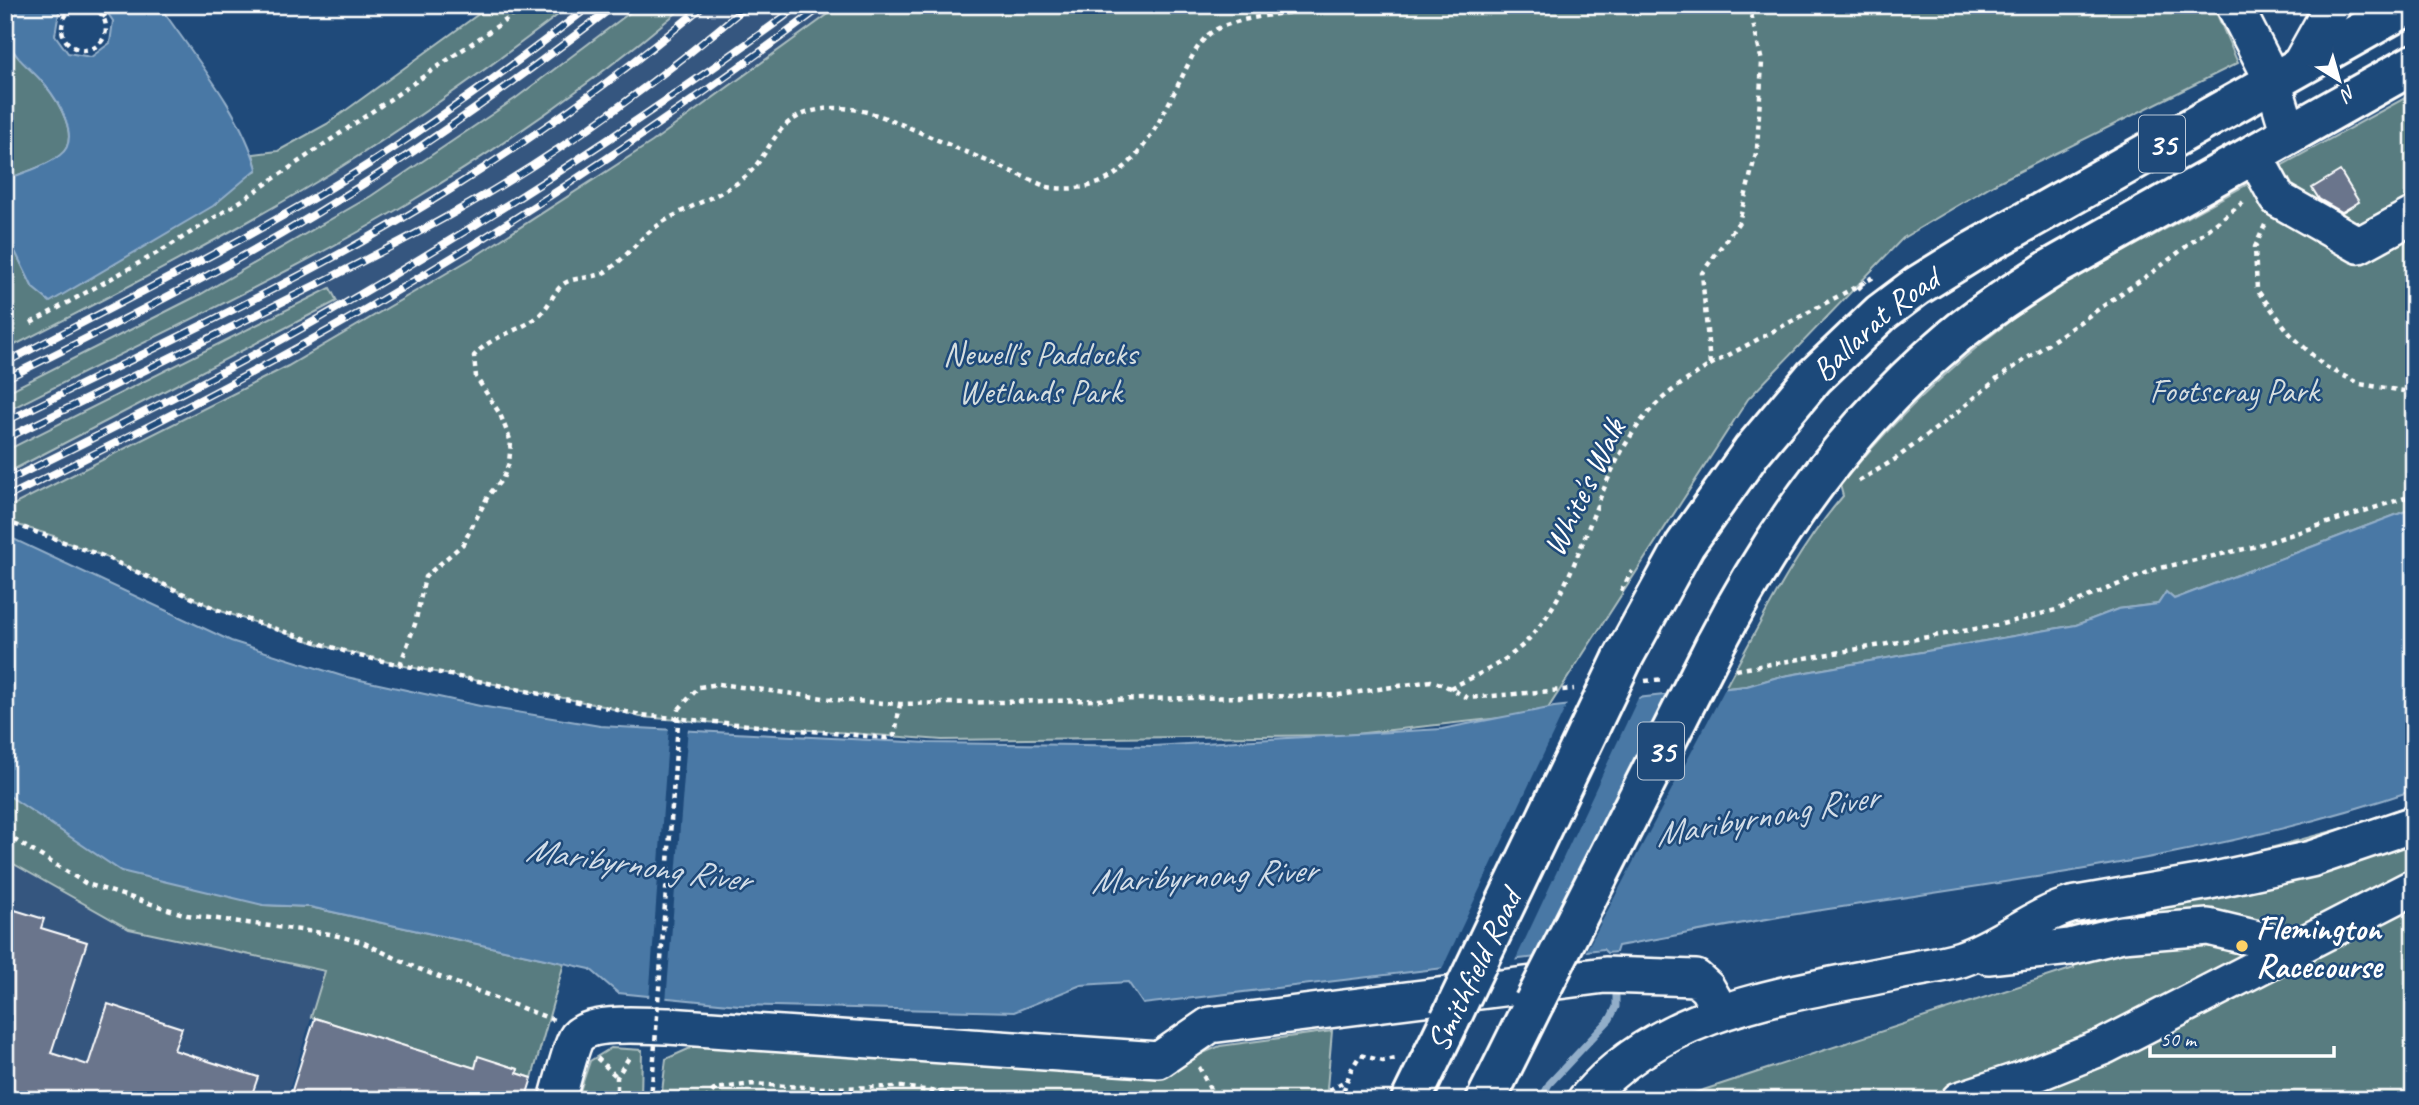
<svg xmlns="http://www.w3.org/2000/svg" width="2419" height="1105" viewBox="0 0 2419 1105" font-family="Caveat,sans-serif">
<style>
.built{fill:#36577f}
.green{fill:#597c80;stroke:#acbec0;stroke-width:2}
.water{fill:#4978a5;stroke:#92aec9;stroke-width:2}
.pier{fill:#1f4a7a}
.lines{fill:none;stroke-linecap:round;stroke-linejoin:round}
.stream{stroke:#92aec9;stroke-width:7}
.building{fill:#6b748c;stroke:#fff;stroke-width:2}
.minor-casing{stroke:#fff;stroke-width:40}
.highway-casing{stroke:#fff;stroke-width:44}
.path{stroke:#fff;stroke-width:4.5;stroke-dasharray:5 5;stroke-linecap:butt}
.minor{stroke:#1f4a7a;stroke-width:35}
.highway{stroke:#1f4a7a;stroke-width:38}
.rail-casing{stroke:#fff;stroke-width:8}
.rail{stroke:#1f4a7a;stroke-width:5;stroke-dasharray:16;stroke-linecap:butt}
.highway-bridge-casing{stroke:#fff;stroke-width:44;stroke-linecap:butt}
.path-bridge{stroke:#fff;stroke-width:4.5;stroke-dasharray:5 5;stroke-linecap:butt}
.highway-bridge{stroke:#1f4a7a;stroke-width:38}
.poi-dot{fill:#ffd166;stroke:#1f4a7a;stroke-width:2.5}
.labels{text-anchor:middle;stroke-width:5;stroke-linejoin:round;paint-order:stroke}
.shield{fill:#1f4a7a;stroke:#bcc9d7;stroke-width:2}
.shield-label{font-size:32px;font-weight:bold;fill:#fff}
.street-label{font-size:33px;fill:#fff;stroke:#1f4a7a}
.park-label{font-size:33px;fill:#d6dedf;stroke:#1f4a7a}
.poi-label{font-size:33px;font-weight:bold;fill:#fff;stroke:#1f4a7a;text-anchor:start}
.water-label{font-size:35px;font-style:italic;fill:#d2dde8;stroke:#1f4a7a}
</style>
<rect width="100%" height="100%" fill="#1f4a7a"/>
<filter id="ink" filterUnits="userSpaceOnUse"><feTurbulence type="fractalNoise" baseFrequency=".0143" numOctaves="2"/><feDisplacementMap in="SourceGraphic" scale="14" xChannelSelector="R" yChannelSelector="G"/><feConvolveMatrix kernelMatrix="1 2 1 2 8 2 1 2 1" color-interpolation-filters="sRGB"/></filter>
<g filter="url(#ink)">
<!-- built -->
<path class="built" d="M 519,5 L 876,5 L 338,355 L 5,509 L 5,321 L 164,246 Z
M 5,859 L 129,929 L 325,972 L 286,1100 L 5,1100 Z"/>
<!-- green -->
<path class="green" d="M 491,5 L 571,5 C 490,67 406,128 318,181 C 216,242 111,296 5,350 L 5,240 L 16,253 L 33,288 L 257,170 L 253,154 L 278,151 L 327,124 Z
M 640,5 L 686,5 C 599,78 507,144 410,202 C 280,280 140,343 5,412 L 5,393 L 201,294 L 371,196 L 516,98 Z
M 841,5 L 2213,5 L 2238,63 L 1994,184 L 1903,238 L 1748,399 L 1545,713 L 1346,735 L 942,740 L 640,717 L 603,706 L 400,665 L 321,645 L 218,610 L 103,556 L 57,539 L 57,537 L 5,521 L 5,509 L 288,366 L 474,257 L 652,142 Z
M 5,28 C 6,33 7,40 9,44 C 17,60 34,71 45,84 C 58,101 82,139 60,156 C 44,167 22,173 5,180 Z
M 2414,93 L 2414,508 L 2174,599 L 2166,592 L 2158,604 L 2118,609 L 2076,625 L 1778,677 L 1747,686 L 1725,688 C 1761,622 1794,553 1843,496 L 1840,485 C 1902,410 1971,345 2052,291 Z
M 330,288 L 337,301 L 5,474 L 5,451 Z
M 5,793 L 53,823 L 263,905 L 310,907 L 564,963 L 532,1078 L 517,1073 L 518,1069 L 479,1057 L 475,1068 L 311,1017 L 325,971 L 129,929 L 5,859 Z
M 2414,805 L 2414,1100 L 1673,1100 L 2074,968 L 2058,888 L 2211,864 L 2373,820 Z
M 1332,1031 L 1326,1100 L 661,1100 L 666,1059 L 695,1046 L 1160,1071 L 1220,1046 Z
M 611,1048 L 642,1050 L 641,1100 L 577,1100 L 590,1061 Z"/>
<!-- water -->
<path class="water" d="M 5,5 L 68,5 L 59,12 L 55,35 L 68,53 L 91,57 L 110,43 L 113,21 L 102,5 L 159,5 C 193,55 241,111 257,169 L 213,206 L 50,302 L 33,288 L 16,253 L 5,239 L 5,180 C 22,173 45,167 60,155 C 82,139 58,100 44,84 C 33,70 16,60 9,43 C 4,32 5,17 5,5 Z
M 2414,508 L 2414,790 C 2223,855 2021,879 1822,910 C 1754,920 1686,934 1618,946 L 1616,952 L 1607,953 L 1603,949 L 1143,1004 L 1128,982 L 1081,985 L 1014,1012 L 739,1005 L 618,993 L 590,969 L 310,907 L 263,905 L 121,871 L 5,793 L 5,535 L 231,641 L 342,676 L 480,706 L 600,726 L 928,743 L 1153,746 L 1442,729 L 1554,707 L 1747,686 L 1778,677 L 2076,625 L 2118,609 L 2158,604 L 2166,592 L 2174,599 Z"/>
<!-- pier -->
<path class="pier" d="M 1727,685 L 1584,955 L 1538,960 L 1675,690 Z
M 1640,694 L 1514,963 L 1441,971 L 1568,702 Z
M 669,726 L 688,727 L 666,1002 L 649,1000 Z"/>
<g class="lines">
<!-- stream -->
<path class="stream" d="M 1541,1100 L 1549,1084 L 1610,1019 L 1616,1007 L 1616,992"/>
</g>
<!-- building -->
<path class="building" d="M 2340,171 L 2359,202 L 2342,212 L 2319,199 L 2312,188 Z
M 5,907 L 44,919 L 41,928 L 87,942 L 51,1053 L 88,1065 L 108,1004 L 182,1028 L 174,1050 L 258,1077 L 250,1100 L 5,1100 Z
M 315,1018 L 475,1068 L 478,1056 L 518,1069 L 517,1073 L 532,1078 L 525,1100 L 289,1100 Z"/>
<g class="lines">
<!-- minor casing -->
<g class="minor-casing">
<path id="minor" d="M 2234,5 L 2273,81 L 2289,134
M 2299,66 L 2333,5
M 2253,153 L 2278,199 L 2359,245 L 2414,215
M 1988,956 L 2070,947 L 2122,934 L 2208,927 L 2296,948
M 557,1100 C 561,1087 571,1045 577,1037 C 592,1020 647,1026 668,1026 L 1159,1060 L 1210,1025 L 1605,975 L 1696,978 L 1707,988 L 1721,1012
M 1585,1100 C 1661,1010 1784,995 1893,973 C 1916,968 1939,966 1961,959 C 2000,946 2032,917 2071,905 L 2210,881 L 2311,859 L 2414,824
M 1959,1100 L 2020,1080 L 2105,1046 L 2414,887"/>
</g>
<!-- highway casing -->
<g class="highway-casing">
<g id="highway">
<path d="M 1715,645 C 1775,529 1851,423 1952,338 C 1983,312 2018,290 2052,268 L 2414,64"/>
<path id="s1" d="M 1623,658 L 1685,545 L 1752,451 L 1814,377 L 1881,313 L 1917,286 L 1975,250 L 2409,5"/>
<path d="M 1411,1100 L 1450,1020"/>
<path d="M 1486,1100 L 1534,1003"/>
</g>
</g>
<!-- path -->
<path class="path" d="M62 28a22 22 0 1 1 44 0a22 22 0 1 1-44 0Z
M 102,17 L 118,5
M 2265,225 L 2255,247 L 2257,290 L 2291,335 L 2324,366 L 2360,384 L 2404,391 L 2414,402
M 1858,289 L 1866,281
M 31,323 L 166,248 L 244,199 L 528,5
M 1710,365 L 1876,276
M 1859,481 L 1894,460 L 1954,415 L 1997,379 L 2157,269 L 2245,201
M 5,521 L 103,556 L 218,610 L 359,656 L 641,715 L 886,738 L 895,735 L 900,704
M 1621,591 L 1632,571
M 400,665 L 415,624 L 425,577 L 463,544 L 488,496 L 503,478 L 509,463 L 511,442 L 500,414 L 476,377 L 474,356 C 490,336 516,333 536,318 C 549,308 552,294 562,285 C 572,276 592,280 607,271 C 625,259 637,241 654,228 C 679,210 708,201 734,185 C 778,158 765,112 834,108 C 871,107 906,127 940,141 C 975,156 1011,171 1047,187 C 1126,199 1151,138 1181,79 C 1188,65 1195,48 1206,37 C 1222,19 1274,15 1298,11 L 1305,5
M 1736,670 L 1998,625 L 2056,610 L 2156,569 L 2253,547 L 2414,495
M 1645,681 L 1664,679
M 1450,688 C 1478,675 1505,663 1527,641 C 1586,578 1591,480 1647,414 C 1664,394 1688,379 1710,365 L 1702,273 L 1739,222 L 1757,149 L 1762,62 L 1749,5
M 679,709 L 699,687 L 719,684 L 838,700 L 900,704 L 1339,695 L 1431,681 L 1444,685 L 1468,698 L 1574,689
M 5,834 L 87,884 L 187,915 L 330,934 L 362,942 L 416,968 L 554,1020
M 597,1058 L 617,1077
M 1199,1067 L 1210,1089 L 1211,1100
M 998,1099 L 1024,1100
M 617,1100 L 617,1077 L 631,1054
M 705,1100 L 715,1089 L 752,1084 L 821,1088 L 902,1087 L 998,1100
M 1301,1100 L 1319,1096 L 1345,1081
M 1340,1100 L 1351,1070 L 1360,1055 L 1383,1061 L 1396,1059"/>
<!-- minor -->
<use href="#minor" class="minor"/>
<!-- highway -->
<use href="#highway" class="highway"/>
<!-- rail casing -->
<g class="rail-casing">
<path id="rail" d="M 5,363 C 112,307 219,254 322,193 C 416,137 505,72 591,5
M 5,379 C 88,338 170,297 250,252 C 379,180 499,95 615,5
M 5,422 C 155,347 309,278 451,189 C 539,134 625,72 704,5
M 5,439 C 91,397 176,355 262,312 C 329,278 398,245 464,207 C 565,150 659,80 748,5
M 5,482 C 111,429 217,377 320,318 C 486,222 646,119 800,5
M 5,498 C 127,438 248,377 366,309 C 524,217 677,115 824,5"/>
</g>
<!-- rail -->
<use href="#rail" class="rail"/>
<!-- highway-bridge casing -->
<g class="highway-bridge-casing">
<path id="highway-bridge" d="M 1534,1003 L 1715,645
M 1450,1020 L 1623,658"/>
</g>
<!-- path-bridge -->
<path class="path-bridge" d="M 651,1100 L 679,709"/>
<!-- highway-bridge -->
<use href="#highway-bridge" class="highway-bridge"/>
</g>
</g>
<!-- markers -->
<circle class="poi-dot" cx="2242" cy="946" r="7"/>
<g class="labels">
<!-- shield labels -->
<g class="shield">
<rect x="2139" y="115.5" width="46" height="57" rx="5"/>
<rect x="1638" y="722.5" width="46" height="57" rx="5"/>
</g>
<g class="shield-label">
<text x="2162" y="155">35</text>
<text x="1661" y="762">35</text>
</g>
<!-- street labels -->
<g class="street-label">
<text dy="12" stroke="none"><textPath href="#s1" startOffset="422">Ballarat Road</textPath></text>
<text transform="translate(1583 487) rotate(-64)" y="12">White's Walk</text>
<text transform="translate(1473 970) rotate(-64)" y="12">Smithfield Road</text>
</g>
<!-- park labels -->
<g class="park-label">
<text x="1040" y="365">Newell's Paddocks<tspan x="1040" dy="38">Wetlands Park</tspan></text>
<text x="2234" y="402">Footscray Park</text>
</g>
<!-- poi labels -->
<g class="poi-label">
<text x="2256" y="939">Flemington<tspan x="2256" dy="38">Racecourse</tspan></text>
</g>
<!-- water labels -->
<g class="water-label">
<text transform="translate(1766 815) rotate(-10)" y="12">Maribyrnong River</text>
<text transform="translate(638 864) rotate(8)" y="12">Maribyrnong River</text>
<text transform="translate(1203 875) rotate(-3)" y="12">Maribyrnong River</text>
</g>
</g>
<!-- margin -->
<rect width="2419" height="1105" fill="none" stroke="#1f4a7a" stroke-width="28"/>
<rect x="14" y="14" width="2391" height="1077" fill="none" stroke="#fff" stroke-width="2.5" filter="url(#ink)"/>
<!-- north arrow -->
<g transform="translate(2339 80) rotate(143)" stroke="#1f4a7a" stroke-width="5" paint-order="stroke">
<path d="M0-5L12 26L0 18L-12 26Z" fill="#ffffff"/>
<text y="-10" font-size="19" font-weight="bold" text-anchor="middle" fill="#ffffff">N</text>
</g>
<!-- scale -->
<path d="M2150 1046v10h184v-10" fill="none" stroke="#ffffff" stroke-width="3.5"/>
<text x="2160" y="1046" font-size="21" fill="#ffffff" stroke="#1f4a7a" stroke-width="5" paint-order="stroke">50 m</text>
</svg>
